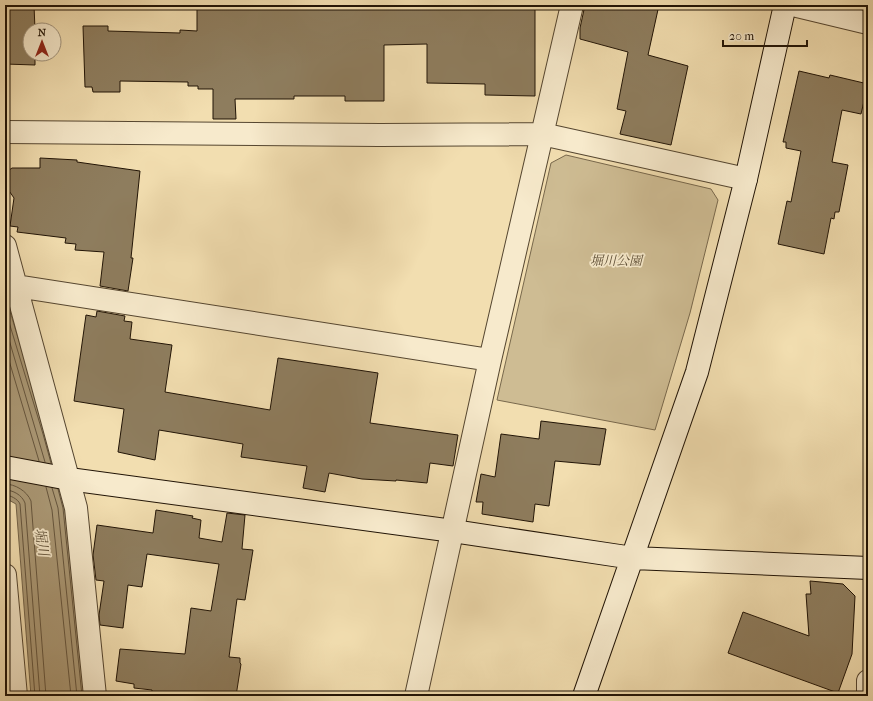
<svg xmlns="http://www.w3.org/2000/svg" width="873" height="701" viewBox="0 0 873 701" font-family="'IM FELL French Canon','Noto Serif JP',serif">
<style>
.green{fill:#cebc93;stroke:#78684c}
.water{fill:#ab9976;stroke:#746449}
.lines{fill:none;stroke-linecap:round;stroke-linejoin:round}
.shore{stroke:#66563e;stroke-width:1}
.building{fill:#8e7d5e;stroke:#211406}
.street-casing{stroke:#554630;stroke-width:24}
.secondary-casing{stroke:#211406;stroke-width:24}
.street{stroke:#f7eacc;stroke-width:22}
.secondary{stroke:#f7eacc;stroke-width:22}
.labels{text-anchor:middle;stroke-width:3.5;stroke-linejoin:round;paint-order:stroke}
.park-label{font-size:13px;font-style:italic;fill:#5e4f37;stroke:#f7eacc}
.water-label{font-size:14px;font-style:italic;fill:#5f5038;stroke:#f7eacc}
</style>
<rect width="100%" height="100%" fill="#f2deb0"/>
<filter id="stains"><feTurbulence type="fractalNoise" baseFrequency=".005" numOctaves="4"/><feColorMatrix values="0 0 0 0 .2 0 0 0 0 .09 0 0 0 0 .02 0 0 0 .5 -.17"/></filter>
<radialGradient id="worn" r=".72"><stop offset=".6" stop-color="#630" stop-opacity="0"/><stop offset="1" stop-color="#630" stop-opacity=".3"/></radialGradient>
<!-- green -->
<path class="green" d="M 566,155 L 711,189 L 718,200 L 690,313 L 655,430 L 497,400 L 551,163 Z"/>
<!-- water -->
<path class="water" d="M 5,295 L 47,433 L 67,507 L 86,696 L 31,696 L 16,504 L 5,498 Z"/>
<g class="lines">
<!-- shore -->
<path class="shore" d="M 5,309 L 43,434 L 51,463
M 5,326 L 45,462
M 5,347 L 39,461
M 5,484 C 15,484 27,491 31,501 L 46,696
M 46,487 L 52,510 L 71,696
M 52,488 L 58,508 L 77,696
M 58,489 L 63,508 L 82,696
M 5,490 C 13,490 22,495 25,503 L 40,696
M 5,495 C 10,495 18,499 20,504 L 35,696"/>
</g>
<!-- building -->
<path class="building" d="M 5,5 L 34,5 L 35,30 L 30,30 L 30,54 L 35,54 L 35,65 L 5,64 Z
M 197,5 L 535,5 L 535,96 L 485,95 L 485,84 L 427,83 L 427,44 L 384,45 L 384,101 L 345,101 L 345,96 L 294,96 L 294,99 L 235,99 L 236,119 L 213,119 L 213,89 L 198,89 L 198,86 L 188,86 L 188,82 L 120,81 L 120,92 L 93,92 L 92,87 L 85,87 L 83,26 L 108,26 L 108,31 L 180,33 L 180,30 L 197,31 Z
M 585,5 L 659,5 L 648,55 L 688,66 L 671,145 L 620,134 L 626,111 L 617,109 L 628,52 L 580,39 L 580,28 Z
M 799,71 L 829,78 L 830,75 L 868,84 L 861,114 L 842,110 L 832,162 L 848,165 L 839,212 L 835,212 L 834,219 L 831,218 L 824,254 L 778,244 L 787,201 L 791,202 L 801,151 L 786,148 L 786,142 L 783,142 Z
M 40,158 L 77,160 L 77,162 L 140,171 L 131,258 L 133,258 L 128,291 L 100,286 L 104,252 L 75,250 L 76,244 L 65,243 L 66,238 L 17,232 L 18,227 L 10,226 L 14,198 L 5,185 L 5,173 L 12,168 L 40,168 Z
M 97,311 L 125,316 L 124,321 L 132,322 L 130,339 L 172,345 L 165,392 L 270,410 L 278,358 L 378,373 L 370,423 L 458,435 L 453,466 L 430,463 L 427,483 L 396,480 L 396,481 L 362,479 L 329,473 L 325,492 L 303,488 L 307,466 L 241,457 L 243,444 L 159,430 L 155,460 L 118,452 L 124,409 L 74,401 L 86,315 L 96,317 Z
M 541,421 L 606,429 L 600,465 L 555,461 L 549,506 L 535,504 L 533,522 L 482,514 L 483,502 L 476,502 L 481,474 L 495,477 L 501,434 L 539,439 Z
M 156,510 L 193,516 L 192,518 L 201,520 L 199,538 L 222,542 L 227,513 L 245,515 L 242,549 L 253,550 L 245,600 L 237,599 L 229,657 L 240,658 L 240,663 L 241,664 L 236,696 L 174,696 L 152,693 L 152,690 L 134,688 L 134,684 L 116,681 L 120,649 L 185,654 L 191,608 L 211,611 L 219,564 L 147,554 L 142,587 L 128,585 L 123,628 L 100,625 L 99,615 L 104,581 L 96,580 L 93,555 L 97,525 L 153,533 Z
M 810,581 L 843,584 L 855,596 L 852,654 L 838,693 L 728,653 L 743,612 L 809,636 L 806,594 L 811,594 Z"/>
<g class="lines">
<!-- street casing -->
<g class="street-casing">
<path id="street" d="M 793,5 L 868,23
M 5,132 L 380,135 L 542,134 L 746,179
M 5,246 L 76,508 L 95,696
M 16,286 L 490,360
M 5,575 L 16,696
M 416,696 L 490,360 L 572,5
M 868,696 L 868,681"/>
</g>
<!-- secondary casing -->
<g class="secondary-casing">
<path id="secondary" d="M 5,467 L 69,479 L 453,531 L 633,558 L 868,568
M 584,696 L 697,372 L 746,179 L 785,5"/>
</g>
<!-- street -->
<use href="#street" class="street"/>
<!-- secondary -->
<use href="#secondary" class="secondary"/>
</g>
<g class="labels">
<!-- park labels -->
<g class="park-label">
<text x="616" y="265">堀川公園</text>
</g>
<!-- water labels -->
<g class="water-label">
<text transform="translate(42 542) rotate(80)" y="5">堀川</text>
</g>
</g>
<!-- margin -->
<rect width="873" height="701" fill="none" stroke="#f2deb0" stroke-width="20"/>
<rect x="6" y="6" width="861" height="689" fill="none" stroke="#211406" stroke-width="2"/>
<rect x="10" y="10" width="853" height="681" fill="none" stroke="#211406"/>
<!-- north arrow -->
<g transform="translate(42 42)"><circle r="19" fill="#f7eacc" stroke="#a1947d"/>
<path d="M0-3L7 15L0 10L-7 15Z" fill="#8f2418"/>
<text y="-6" font-size="11" font-weight="bold" text-anchor="middle" fill="#211406">N</text>
</g>
<!-- scale -->
<path d="M723 40v6h84v-6" fill="none" stroke="#211406" stroke-width="2"/>
<text x="729" y="40" font-size="12" fill="#211406" stroke="#f7eacc" stroke-width="3" paint-order="stroke">20 m</text>
<rect width="100%" height="100%" filter="url(#stains)"/>
<rect width="100%" height="100%" fill="url(#worn)"/>
</svg>
